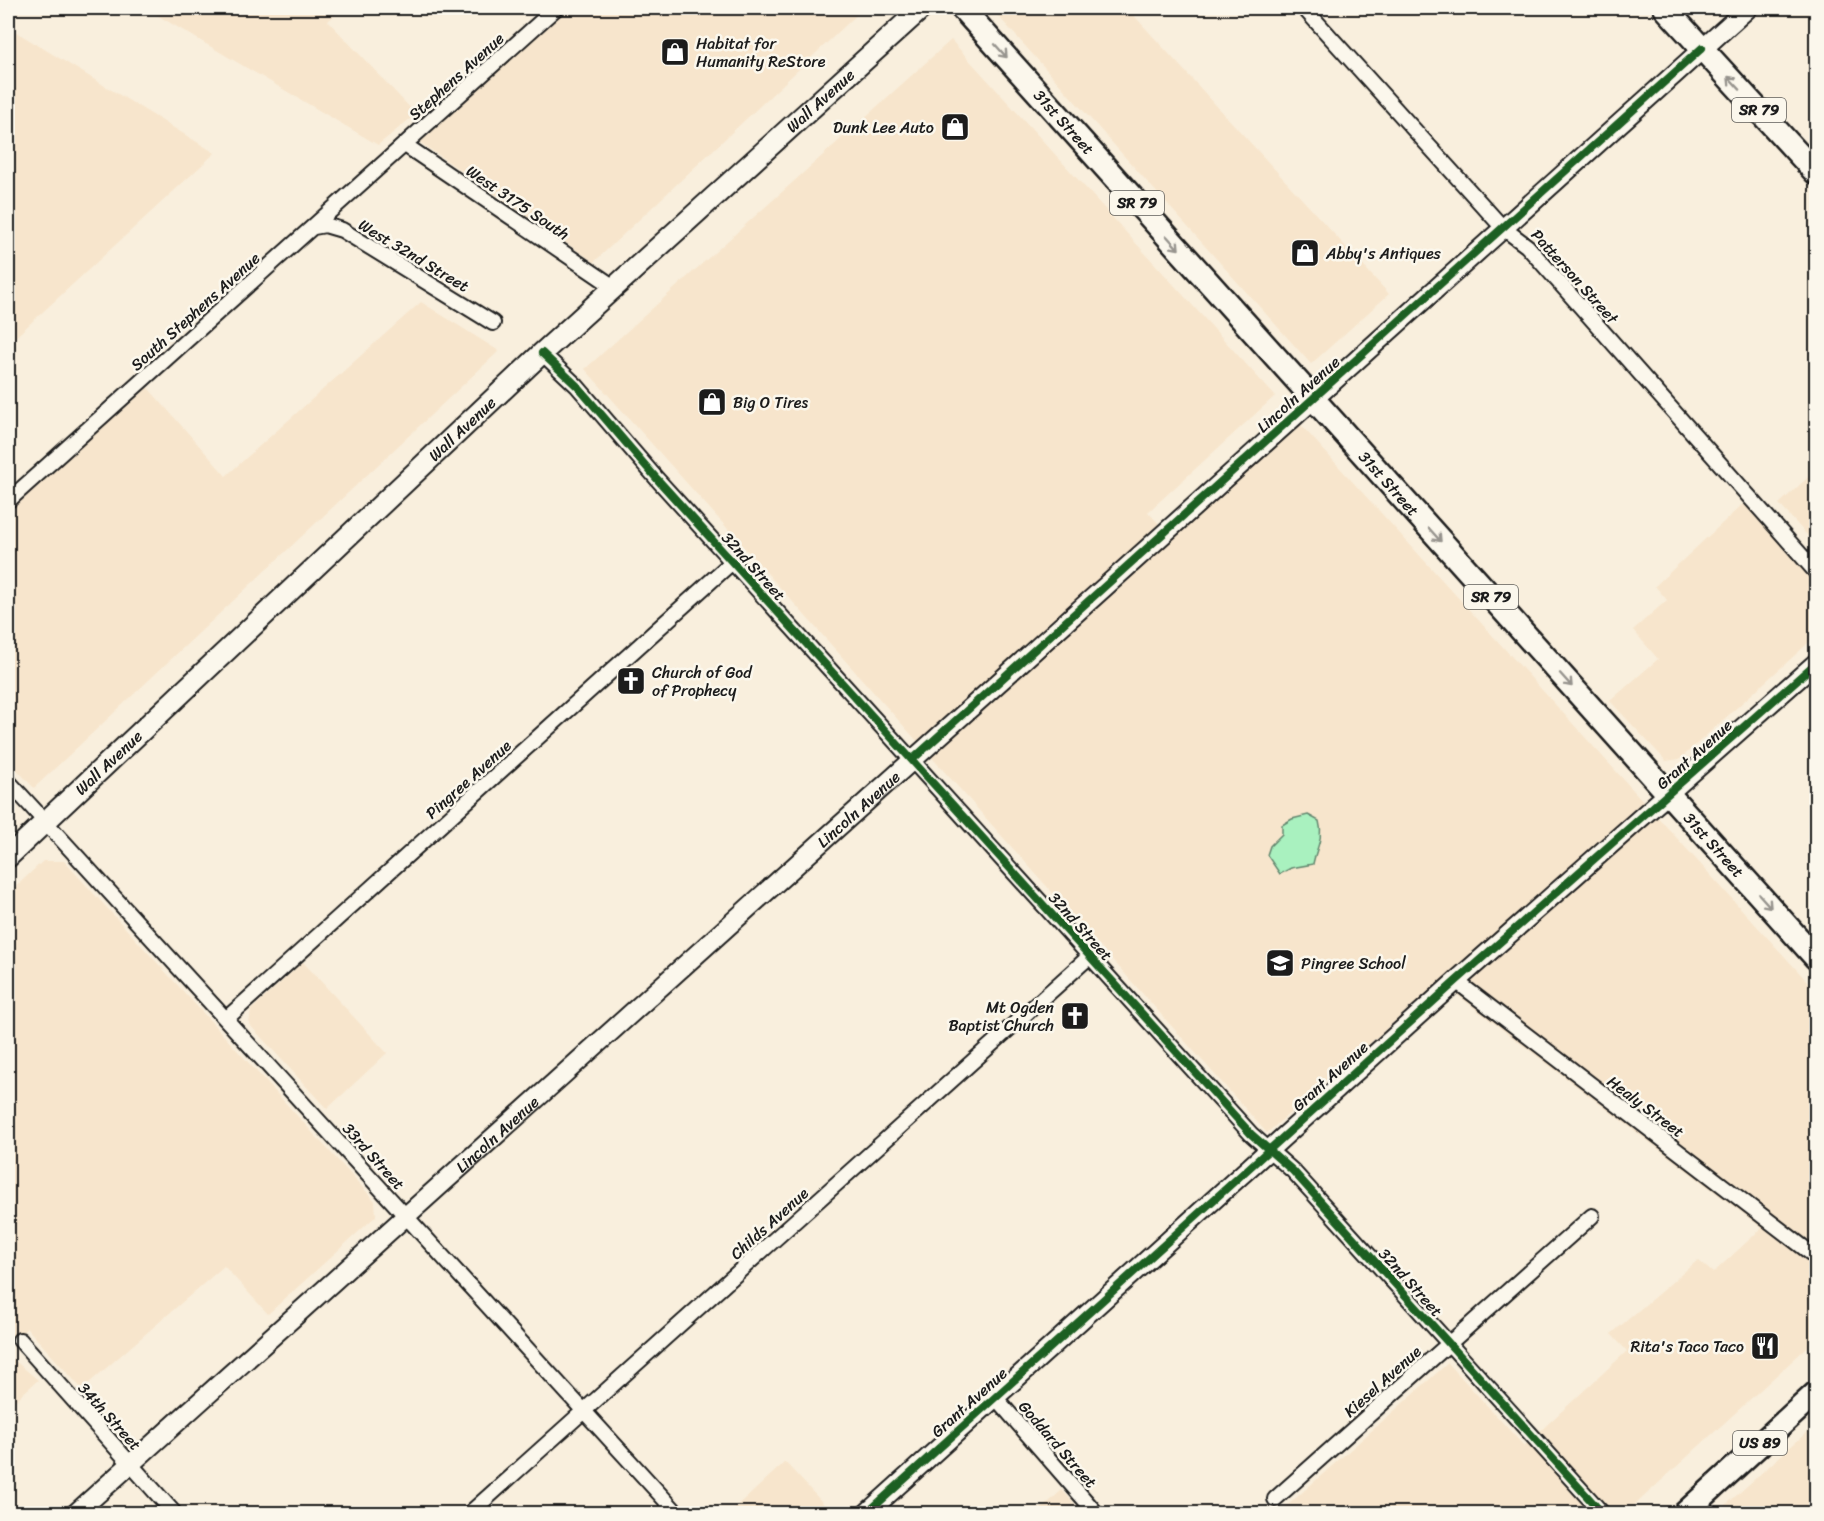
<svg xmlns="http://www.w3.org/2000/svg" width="1824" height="1521" viewBox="0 0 1824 1521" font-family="Sriracha,sans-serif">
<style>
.built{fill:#f7e5cc}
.park{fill:#a9f1bf;stroke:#62866e;stroke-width:1.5}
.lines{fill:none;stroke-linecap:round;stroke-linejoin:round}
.minor-casing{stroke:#1c1c1c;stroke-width:18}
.tertiary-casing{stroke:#1c1c1c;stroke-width:22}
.secondary-casing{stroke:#1c1c1c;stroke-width:24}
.primary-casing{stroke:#1c1c1c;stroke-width:27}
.minor{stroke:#fbf7ec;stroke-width:14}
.tertiary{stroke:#fbf7ec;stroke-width:18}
.secondary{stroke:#fbf7ec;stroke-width:20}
.primary{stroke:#fbf7ec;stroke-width:22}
.cycleway-casing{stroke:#fbf7ec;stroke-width:11}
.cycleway{stroke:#1b5e20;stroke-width:8}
.oneway{stroke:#97948e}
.labels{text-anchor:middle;stroke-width:5;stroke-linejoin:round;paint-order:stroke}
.shield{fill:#fbf7ec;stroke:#5f5e5a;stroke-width:1.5}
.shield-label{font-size:15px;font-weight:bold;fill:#1c1c1c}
.poi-label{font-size:16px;fill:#1c1c1c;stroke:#fbf7ec;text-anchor:start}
.street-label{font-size:16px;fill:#1c1c1c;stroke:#fbf7ec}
</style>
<rect width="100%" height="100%" fill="#f9efdd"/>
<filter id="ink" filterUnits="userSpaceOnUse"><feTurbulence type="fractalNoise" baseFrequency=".0167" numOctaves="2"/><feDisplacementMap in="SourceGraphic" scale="12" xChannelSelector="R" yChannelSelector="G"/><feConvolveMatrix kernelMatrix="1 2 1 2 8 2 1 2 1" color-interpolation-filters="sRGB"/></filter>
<g filter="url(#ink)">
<!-- built -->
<path class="built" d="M 145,8 L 343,8 L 328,21 L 416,114 L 378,145 Z
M 569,8 L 864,8 L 594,262 L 418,141 Z
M 991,8 L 1127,8 L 1389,294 L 1311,364 Z
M 8,27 L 215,153 L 8,344 Z
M 951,40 L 1275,396 L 1148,512 L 1171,537 L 1300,424 L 1816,991 L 1816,1339 L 1626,1513 L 1279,1513 L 1448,1363 L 1524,1446 L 1627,1351 L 1611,1334 L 1698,1260 L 1713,1273 L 1762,1228 L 1456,994 L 1501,952 L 1489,939 L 1267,1133 L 585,369 Z
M 421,302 L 499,351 L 34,788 L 8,760 L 8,500 L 142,381 L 226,476 Z
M 1816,470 L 1816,545 L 1779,504 Z
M 1744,503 L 1816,585 L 1816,636 L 1680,759 L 1666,761 L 1610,701 L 1658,659 L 1633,630 L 1667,600 L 1655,586 Z
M 43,861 L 64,861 L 375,1201 L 376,1216 L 268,1314 L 224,1266 L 82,1389 L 27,1328 L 8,1346 L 8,894 Z
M 303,962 L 387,1053 L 327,1109 L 249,1024 L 251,1010 Z
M 8,1355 L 38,1380 L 8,1407 Z
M 1816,1424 L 1816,1513 L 1717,1513 Z
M 785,1462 L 832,1513 L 730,1513 Z
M 1062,1490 L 1083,1513 L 1037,1513 Z"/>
<!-- park -->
<path class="park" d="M 1308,815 L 1319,821 C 1324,839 1316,848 1313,864 L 1291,868 L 1280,874 L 1267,855 L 1270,846 L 1282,834 L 1282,825 L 1292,819 Z"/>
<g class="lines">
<!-- minor casing -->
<g class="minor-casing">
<path id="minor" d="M 1304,8 L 1503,228 L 1527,246 L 1816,572
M 405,145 L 614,287
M 314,227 L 325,225 L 342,230 L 493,323
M 542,353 L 577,386 L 657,479 L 1251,1134 L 1293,1171 L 1603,1514
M 8,501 L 556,8
M 8,781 L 678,1514
M 1456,981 L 1816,1257
M 226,1019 L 732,562
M 20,1340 L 175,1514
M 995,1397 L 1097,1514
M 1275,1499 L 1592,1216
M 469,1514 L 1090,956"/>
</g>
<!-- tertiary casing -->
<g class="tertiary-casing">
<g id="tertiary">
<path id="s1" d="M 75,1514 L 1748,8"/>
<path d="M 866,1514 L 1456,981 L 1816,663"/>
</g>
</g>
<!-- secondary casing -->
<g class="secondary-casing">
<g id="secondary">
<path id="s2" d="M 8,857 L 542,353 L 922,8"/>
</g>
</g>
<!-- primary casing -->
<g class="primary-casing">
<g id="primary">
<path id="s3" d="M 962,8 L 1816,958"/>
<path d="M 1665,8 L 1816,173"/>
<path d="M 1684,1514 L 1816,1393"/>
</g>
</g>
<!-- minor -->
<use href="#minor" class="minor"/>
<!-- tertiary -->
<use href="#tertiary" class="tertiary"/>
<!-- secondary -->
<use href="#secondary" class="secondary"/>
<!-- primary -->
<use href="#primary" class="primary"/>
<!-- cycleway casing -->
<g class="cycleway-casing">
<path id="cycleway" d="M 542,353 L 577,386 L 657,479 L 1251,1134 L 1293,1171 L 1603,1514
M 912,760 L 1702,48
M 866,1514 L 1456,981 L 1816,663"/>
</g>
<!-- cycleway -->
<use href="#cycleway" class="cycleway"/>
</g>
<!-- one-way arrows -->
<defs><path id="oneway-shaft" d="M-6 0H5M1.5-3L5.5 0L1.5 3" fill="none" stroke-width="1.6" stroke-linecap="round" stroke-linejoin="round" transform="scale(1.5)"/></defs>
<g class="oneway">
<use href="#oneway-shaft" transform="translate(1001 51) rotate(48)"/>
<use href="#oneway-shaft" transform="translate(1734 83) rotate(-133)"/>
<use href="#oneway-shaft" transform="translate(1173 243) rotate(48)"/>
<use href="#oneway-shaft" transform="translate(1435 535) rotate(48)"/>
<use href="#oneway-shaft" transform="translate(1566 680) rotate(48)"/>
<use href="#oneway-shaft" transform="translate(1765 901) rotate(48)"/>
</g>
</g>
<!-- icons -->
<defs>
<g id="shop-square" transform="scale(1.5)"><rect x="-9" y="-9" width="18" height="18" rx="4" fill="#1c1c1c" stroke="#fbf7ec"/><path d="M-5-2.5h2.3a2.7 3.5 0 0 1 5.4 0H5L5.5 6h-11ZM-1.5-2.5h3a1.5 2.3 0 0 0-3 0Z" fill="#fff"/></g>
<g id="church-square" transform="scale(1.5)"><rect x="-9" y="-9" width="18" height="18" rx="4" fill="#1c1c1c" stroke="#fbf7ec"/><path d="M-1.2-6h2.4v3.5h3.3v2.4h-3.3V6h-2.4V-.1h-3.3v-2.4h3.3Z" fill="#fff"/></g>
<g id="school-square" transform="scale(1.5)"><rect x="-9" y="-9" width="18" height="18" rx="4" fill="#1c1c1c" stroke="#fbf7ec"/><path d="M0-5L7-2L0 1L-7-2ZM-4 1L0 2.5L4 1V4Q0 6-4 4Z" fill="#fff"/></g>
<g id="restaurant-square" transform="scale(1.5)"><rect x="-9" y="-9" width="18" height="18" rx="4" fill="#1c1c1c" stroke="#fbf7ec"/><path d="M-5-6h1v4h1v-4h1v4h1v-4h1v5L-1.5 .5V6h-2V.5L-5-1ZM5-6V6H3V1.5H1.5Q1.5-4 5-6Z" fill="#fff"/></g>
</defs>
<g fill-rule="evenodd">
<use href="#shop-square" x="675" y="52"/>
<use href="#shop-square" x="955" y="127"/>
<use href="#shop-square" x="1305" y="253"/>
<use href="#shop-square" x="712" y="402"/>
<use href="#church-square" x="631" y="681"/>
<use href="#school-square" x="1280" y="963"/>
<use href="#church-square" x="1075" y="1016"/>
<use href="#restaurant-square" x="1765" y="1346"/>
</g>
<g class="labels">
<!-- shield labels -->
<g class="shield">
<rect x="1732" y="98" width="54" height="24" rx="4.5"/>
<rect x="1110" y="191" width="54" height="24" rx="4.5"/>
<rect x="1464" y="585" width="54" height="24" rx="4.5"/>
<rect x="1733" y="1431" width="54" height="24" rx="4.5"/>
</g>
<g class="shield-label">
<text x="1759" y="115">SR 79</text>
<text x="1137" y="208">SR 79</text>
<text x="1491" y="602">SR 79</text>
<text x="1760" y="1448">US 89</text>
</g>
<!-- poi labels -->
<g class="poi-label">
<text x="696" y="49">Habitat for<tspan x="696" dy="18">Humanity ReStore</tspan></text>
<text x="934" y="133" text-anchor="end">Dunk Lee Auto</text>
<text x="1326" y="259">Abby's Antiques</text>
<text x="733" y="408">Big O Tires</text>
<text x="652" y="678">Church of God<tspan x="652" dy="18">of Prophecy</tspan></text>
<text x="1301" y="969">Pingree School</text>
<text x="1054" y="1013" text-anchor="end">Mt Ogden<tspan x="1054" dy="18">Baptist Church</tspan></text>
<text x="1744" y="1352" text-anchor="end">Rita's Taco Taco</text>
</g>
<!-- street labels -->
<g class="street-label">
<text transform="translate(456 76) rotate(-42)" y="6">Stephens Avenue</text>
<text dy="6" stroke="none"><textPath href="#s2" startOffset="1110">Wall Avenue</textPath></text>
<text dy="6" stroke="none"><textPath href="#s3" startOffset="153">31st Street</textPath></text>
<text transform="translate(518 202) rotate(34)" y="6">West 3175 South</text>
<text transform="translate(414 255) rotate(31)" y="6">West 32nd Street</text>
<text transform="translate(1575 276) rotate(48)" y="6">Patterson Street</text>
<text transform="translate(195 311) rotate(-42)" y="6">South Stephens Avenue</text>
<text transform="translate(1298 394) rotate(-42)" y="6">Lincoln Avenue</text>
<text dy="6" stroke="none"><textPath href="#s2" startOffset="624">Wall Avenue</textPath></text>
<text dy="6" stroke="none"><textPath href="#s3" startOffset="639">31st Street</textPath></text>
<text transform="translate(754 566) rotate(48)" y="6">32nd Street</text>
<text transform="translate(1694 754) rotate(-42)" y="6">Grant Avenue</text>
<text dy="6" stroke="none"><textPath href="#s2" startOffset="138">Wall Avenue</textPath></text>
<text transform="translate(468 779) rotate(-42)" y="6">Pingree Avenue</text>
<text dy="6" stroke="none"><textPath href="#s1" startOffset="1054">Lincoln Avenue</textPath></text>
<text dy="6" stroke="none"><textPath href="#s3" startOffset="1125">31st Street</textPath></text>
<text transform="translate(1081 926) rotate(48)" y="6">32nd Street</text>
<text transform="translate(1330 1076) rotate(-42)" y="6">Grant Avenue</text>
<text transform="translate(1646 1106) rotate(37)" y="6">Healy Street</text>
<text dy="6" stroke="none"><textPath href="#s1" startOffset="568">Lincoln Avenue</textPath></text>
<text transform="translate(374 1156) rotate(48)" y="6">33rd Street</text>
<text transform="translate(769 1223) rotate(-42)" y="6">Childs Avenue</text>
<text transform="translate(1411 1282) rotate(48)" y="6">32nd Street</text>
<text transform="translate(1382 1381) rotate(-42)" y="6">Kiesel Avenue</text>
<text transform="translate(969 1402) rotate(-42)" y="6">Grant Avenue</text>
<text transform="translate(110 1416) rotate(48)" y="6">34th Street</text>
<text transform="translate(1058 1444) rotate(49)" y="6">Goddard Street</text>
</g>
</g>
<!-- margin -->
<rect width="1824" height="1521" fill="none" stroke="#fbf7ec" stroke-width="30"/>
<rect x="15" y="15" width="1794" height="1491" fill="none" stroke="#1c1c1c" stroke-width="2" filter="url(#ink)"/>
</svg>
